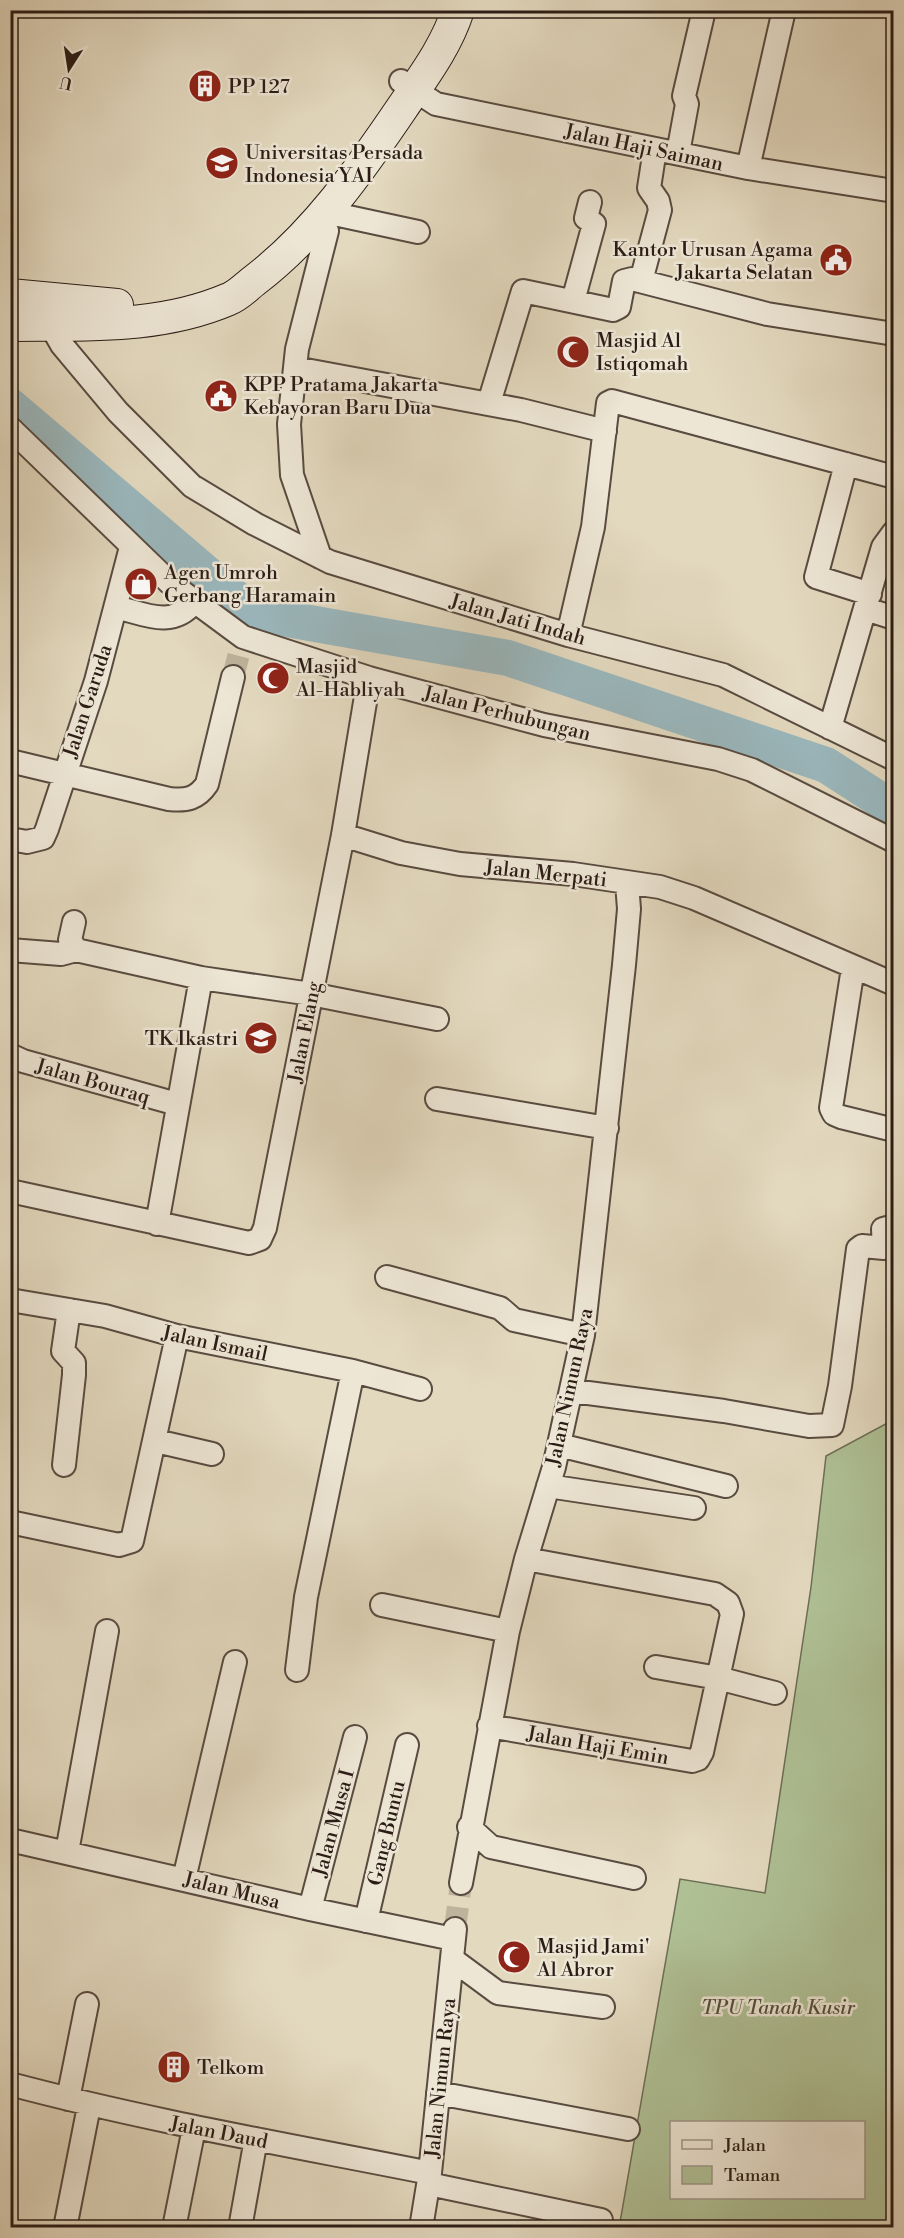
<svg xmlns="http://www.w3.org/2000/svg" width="904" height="2238" viewBox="0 0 904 2238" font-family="'Libre Bodoni',serif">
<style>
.green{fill:#afc095;stroke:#6d6e56;stroke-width:1.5;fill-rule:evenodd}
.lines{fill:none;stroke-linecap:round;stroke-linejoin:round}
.river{stroke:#9ab7bd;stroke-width:36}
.minor-tunnel{stroke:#beb39d;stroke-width:22;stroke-dasharray:22 11;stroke-linecap:butt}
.minor-casing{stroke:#594b40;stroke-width:26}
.secondary-casing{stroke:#2b1c16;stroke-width:34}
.minor{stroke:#ede6d5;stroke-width:22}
.secondary{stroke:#ede6d5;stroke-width:32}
.labels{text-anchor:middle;stroke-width:5;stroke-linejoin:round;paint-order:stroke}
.poi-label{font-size:20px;fill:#2b1c16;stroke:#ede6d5;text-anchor:start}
.street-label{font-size:20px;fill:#2b1c16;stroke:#ede6d5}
.park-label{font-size:20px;font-style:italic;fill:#534d3c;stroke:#ede6d5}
</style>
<rect width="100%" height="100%" fill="#e3d9bf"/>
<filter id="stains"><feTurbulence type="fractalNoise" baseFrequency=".00333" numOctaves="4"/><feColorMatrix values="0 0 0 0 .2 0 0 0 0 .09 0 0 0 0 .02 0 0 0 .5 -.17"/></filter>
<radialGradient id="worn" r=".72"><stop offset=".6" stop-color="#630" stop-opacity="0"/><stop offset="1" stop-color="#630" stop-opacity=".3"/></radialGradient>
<!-- green -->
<path class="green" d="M 893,1420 L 893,2227 L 619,2228 L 680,1879 L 765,1893 L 811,1587 L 826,1456 ZM 672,2122 L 864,2122 L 864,2198 L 672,2198 Z"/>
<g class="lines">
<!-- river -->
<path class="river" d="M 10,406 L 253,613 L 508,658 L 826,765 L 894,809"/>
<!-- minor-tunnel -->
<path class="minor-tunnel" d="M 233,677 L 242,642
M 455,1929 L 461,1883"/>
<!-- minor casing -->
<g class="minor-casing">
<path id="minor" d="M 401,81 L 436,104 L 748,168 L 894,191
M 678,153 L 687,104 L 684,96 L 704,10
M 748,168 L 784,10
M 325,212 L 418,232
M 318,219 L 327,231 L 297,349 L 289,424 L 292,475 L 320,557
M 641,281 L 660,210 L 658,201 L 649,188 L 655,149
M 573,301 L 594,224 L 586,218 L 590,202
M 50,324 L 62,345 L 118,412 L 192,486 L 255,524 L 330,562 L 568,635 L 723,675 L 894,759
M 295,368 L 521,410 L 605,431
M 489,403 L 523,291 L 613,310 L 619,307 L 624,281 L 632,279 L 767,314 L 894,334
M 10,428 L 170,583 L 243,637 L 369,678 L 544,725 L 718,759 L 752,770 L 892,840
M 846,464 L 816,577 L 870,594
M 116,607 C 145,614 172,629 194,602
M 866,609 L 894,618
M 568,635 L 593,527 L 608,403 L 612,401 L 894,477
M 830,728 L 883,547 L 894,532
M 10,761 L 169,799 C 186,801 197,799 207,784 L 233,677
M 343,835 L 401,853 L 460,864 L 573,874 L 660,887 L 694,898 L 894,984
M 10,839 L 27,842 L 43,838 L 47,829 L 96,681 L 131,547
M 74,922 L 70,940 L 76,950 L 201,978 L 311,994 L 437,1019
M 10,950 L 61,954 L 76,950
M 853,968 L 831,1108 L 834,1114 L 841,1117 L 894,1130
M 10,1055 L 23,1061 L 177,1104
M 437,1099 L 607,1128
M 10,1191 L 249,1243 L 260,1239 L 265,1228 L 343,835 L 369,678
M 157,1224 L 201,978
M 387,1277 L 500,1308 L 514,1320 L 583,1335
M 10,1300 L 105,1316 L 177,1336 L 353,1371 L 420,1389
M 573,1391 L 724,1411 L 809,1426 L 832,1425 L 840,1386 L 858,1249 L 862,1246 L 884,1248 L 883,1229 L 894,1226
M 156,1441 L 212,1454
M 559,1445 L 726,1486
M 64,1465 L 74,1375 L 74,1363 L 63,1351 L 69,1310
M 548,1486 L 694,1508
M 10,1522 L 119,1545 L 132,1541 L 177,1336
M 382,1605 L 508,1631
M 656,1667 L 718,1678 L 775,1693
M 297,1670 L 306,1597 L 353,1371
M 489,1726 L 692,1761 L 698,1759 L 702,1752 L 732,1614 L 728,1603 L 715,1594 L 526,1559
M 469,1827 L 491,1847 L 634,1878
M 10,1840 L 310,1909 L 453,1939
M 67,1852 L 107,1631
M 184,1879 L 235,1662
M 461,1883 L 508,1631 L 526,1559 L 554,1467 L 583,1335 L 624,965 L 629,909 L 627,883
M 310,1909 L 355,1737
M 366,1921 L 407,1745
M 452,1959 L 498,1993 L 603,2007
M 10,2084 C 149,2121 289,2145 430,2173
M 438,2093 L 628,2129
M 68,2099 L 87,2004
M 429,2184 L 601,2220
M 65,2228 L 89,2106
M 174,2228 L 194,2128
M 240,2228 L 256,2139
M 421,2228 L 430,2173 L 455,1929"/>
</g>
<!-- secondary casing -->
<g class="secondary-casing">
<path id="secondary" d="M 10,295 L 117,305
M 10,325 C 86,324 159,329 229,299 C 239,295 247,286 255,280 C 315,234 360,170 402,108 C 423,77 446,47 458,10"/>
</g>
<!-- minor -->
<use href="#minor" class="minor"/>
<!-- secondary -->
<use href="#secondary" class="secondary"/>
</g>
<!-- icons -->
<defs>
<g id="building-disc" transform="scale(1.725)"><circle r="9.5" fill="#8f2418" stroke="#ede6d5"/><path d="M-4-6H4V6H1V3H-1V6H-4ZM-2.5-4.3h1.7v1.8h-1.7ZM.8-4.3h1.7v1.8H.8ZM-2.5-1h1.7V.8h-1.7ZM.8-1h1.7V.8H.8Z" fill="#fff"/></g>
<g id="university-disc" transform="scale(1.725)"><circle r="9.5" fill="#8f2418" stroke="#ede6d5"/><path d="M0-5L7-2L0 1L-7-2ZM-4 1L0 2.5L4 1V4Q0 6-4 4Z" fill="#fff"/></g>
<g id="civic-disc" transform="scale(1.725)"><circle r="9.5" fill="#8f2418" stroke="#ede6d5"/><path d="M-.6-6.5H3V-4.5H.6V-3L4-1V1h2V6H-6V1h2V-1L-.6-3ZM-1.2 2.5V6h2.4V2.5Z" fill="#fff"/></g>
<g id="mosque-disc" transform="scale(1.725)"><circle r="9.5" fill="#8f2418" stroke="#ede6d5"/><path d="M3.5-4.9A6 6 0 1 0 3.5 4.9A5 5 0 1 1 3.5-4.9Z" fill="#fff"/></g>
<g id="shop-disc" transform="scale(1.725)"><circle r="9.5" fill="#8f2418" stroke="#ede6d5"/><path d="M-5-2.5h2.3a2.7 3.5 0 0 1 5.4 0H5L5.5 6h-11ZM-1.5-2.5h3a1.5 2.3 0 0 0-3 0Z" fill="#fff"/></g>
<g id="school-disc" transform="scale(1.725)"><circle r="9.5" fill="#8f2418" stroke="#ede6d5"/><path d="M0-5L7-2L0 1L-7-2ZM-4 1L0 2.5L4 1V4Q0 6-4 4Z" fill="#fff"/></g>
</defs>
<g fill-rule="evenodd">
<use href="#building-disc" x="205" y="86"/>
<use href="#university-disc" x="222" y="163"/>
<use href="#civic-disc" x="836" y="260"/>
<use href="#mosque-disc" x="573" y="352"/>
<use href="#civic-disc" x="221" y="396"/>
<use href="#shop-disc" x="141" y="584"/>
<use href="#mosque-disc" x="273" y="678"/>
<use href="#school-disc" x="261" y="1038"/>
<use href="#mosque-disc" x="514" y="1957"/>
<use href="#building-disc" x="174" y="2067"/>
</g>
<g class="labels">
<!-- poi labels -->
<g class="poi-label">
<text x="228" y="93">PP 127</text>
<text x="245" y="159">Universitas Persada<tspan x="245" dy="23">Indonesia YAI</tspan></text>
<text x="813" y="256" text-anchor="end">Kantor Urusan Agama<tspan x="813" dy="23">Jakarta Selatan</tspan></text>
<text x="596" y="347">Masjid Al<tspan x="596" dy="23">Istiqomah</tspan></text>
<text x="244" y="391">KPP Pratama Jakarta<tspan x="244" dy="23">Kebayoran Baru Dua</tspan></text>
<text x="164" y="579">Agen Umroh<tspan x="164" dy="23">Gerbang Haramain</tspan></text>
<text x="296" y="673">Masjid<tspan x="296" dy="23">Al-Habliyah</tspan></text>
<text x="238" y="1045" text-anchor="end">TK Ikastri</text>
<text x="537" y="1953">Masjid Jami'<tspan x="537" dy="23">Al Abror</tspan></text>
<text x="197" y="2074">Telkom</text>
</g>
<!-- street labels -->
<g class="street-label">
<text transform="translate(644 147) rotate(12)" y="7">Jalan Haji Saiman</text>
<text transform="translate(518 619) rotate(16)" y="7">Jalan Jati Indah</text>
<text transform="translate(87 701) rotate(-72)" y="7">Jalan Garuda</text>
<text transform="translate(507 713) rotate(14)" y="7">Jalan Perhubungan</text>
<text transform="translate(546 873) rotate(6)" y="7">Jalan Merpati</text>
<text transform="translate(304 1032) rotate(-79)" y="7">Jalan Elang</text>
<text transform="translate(93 1081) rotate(16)" y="7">Jalan Bouraq</text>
<text transform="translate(215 1343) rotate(12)" y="7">Jalan Ismail</text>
<text transform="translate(569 1387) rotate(-78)" y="7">Jalan Nimun Raya</text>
<text transform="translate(598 1745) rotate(10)" y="7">Jalan Haji Emin</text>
<text transform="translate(333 1823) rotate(-75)" y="7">Jalan Musa I</text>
<text transform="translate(386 1833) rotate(-77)" y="7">Gang Buntu</text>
<text transform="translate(232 1890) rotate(14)" y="7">Jalan Musa</text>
<text transform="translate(440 2078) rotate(-84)" y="7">Jalan Nimun Raya</text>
<text transform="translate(219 2132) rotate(11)" y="7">Jalan Daud</text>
</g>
<!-- park labels -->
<g class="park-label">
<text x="778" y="2014">TPU Tanah Kusir</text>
</g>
</g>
<!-- margin -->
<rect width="904" height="2238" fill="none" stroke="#e3d9bf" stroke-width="36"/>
<rect x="12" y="12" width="880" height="2214" fill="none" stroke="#2b1c16" stroke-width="3"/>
<rect x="18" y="18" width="868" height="2202" fill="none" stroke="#2b1c16" stroke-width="1.5"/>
<!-- legend -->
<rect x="670" y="2121" width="195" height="78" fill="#ede6d5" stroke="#9f9589" stroke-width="1.5"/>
<rect x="682" y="2140" width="30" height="9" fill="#ede6d5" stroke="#9f9589" stroke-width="1.5"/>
<text x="724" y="2151" font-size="18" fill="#2b1c16">Jalan</text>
<rect x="682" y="2166" width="30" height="18" fill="#afc095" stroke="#9f9589" stroke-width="1.5"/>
<text x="724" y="2181" font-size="18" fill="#2b1c16">Taman</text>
<!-- north arrow -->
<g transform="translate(69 69) rotate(192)" stroke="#ede6d5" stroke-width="4.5" paint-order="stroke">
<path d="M0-4.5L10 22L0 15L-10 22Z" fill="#2b1c16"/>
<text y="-9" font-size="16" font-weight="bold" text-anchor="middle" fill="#2b1c16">U</text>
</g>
<rect width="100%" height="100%" filter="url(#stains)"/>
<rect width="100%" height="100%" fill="url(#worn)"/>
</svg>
